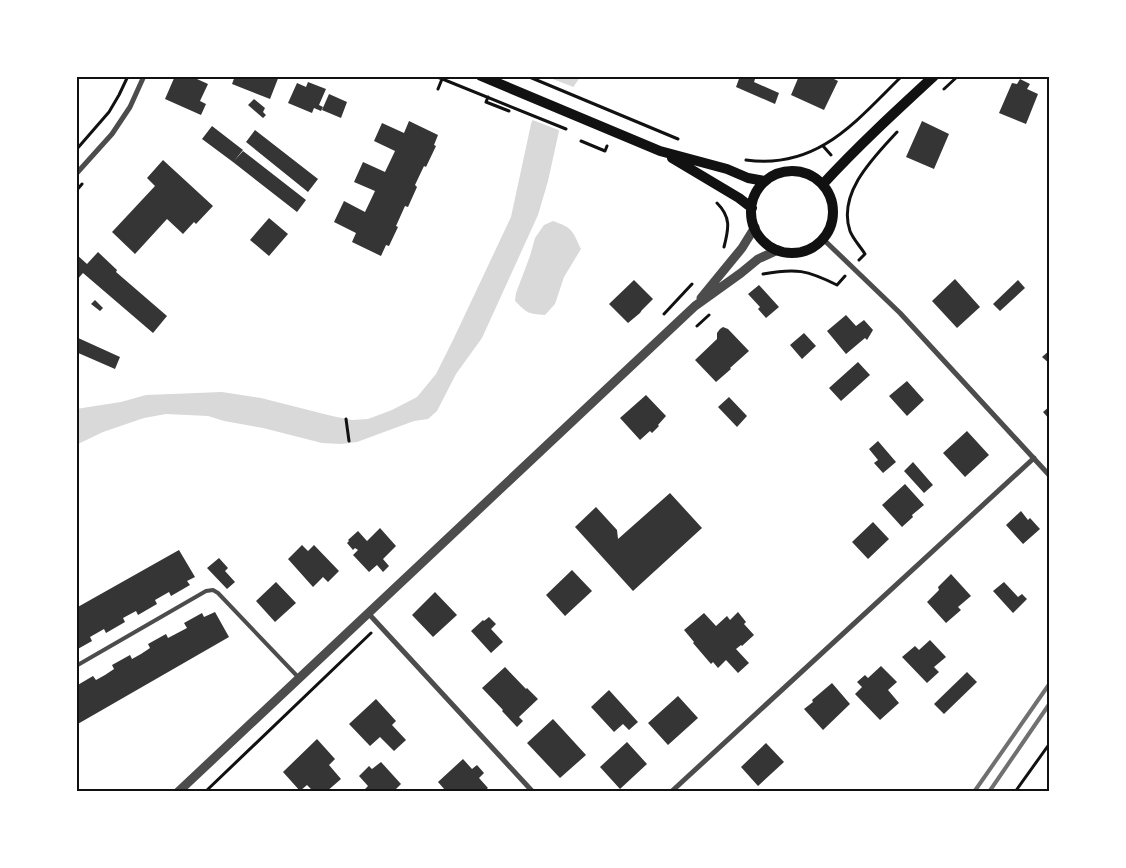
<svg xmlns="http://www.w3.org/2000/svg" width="1126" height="868" viewBox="0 0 1126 868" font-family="'Open Sans',sans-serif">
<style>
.water{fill:#d9d9d9}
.pier{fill:#fff}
.building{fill:#353535}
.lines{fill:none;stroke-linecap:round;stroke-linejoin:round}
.path{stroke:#111;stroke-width:3}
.service{stroke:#4c4c4c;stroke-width:4}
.minor{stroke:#4c4c4c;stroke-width:5}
.tertiary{stroke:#4c4c4c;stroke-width:9}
.secondary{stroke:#111;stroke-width:10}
.rail{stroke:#707070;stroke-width:4}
.neatline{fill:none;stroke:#111;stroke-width:2}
</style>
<rect width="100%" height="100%" fill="#fff"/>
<!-- water -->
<path class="water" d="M 548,76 L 581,76 L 574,86 L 559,131 L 548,181 L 538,215 L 482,338 L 456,374 L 437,411 L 428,419 L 414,421 L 357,442 L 341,444 L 322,443 L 263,428 L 224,421 L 208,416 L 166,414 L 144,418 L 103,432 L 76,445 L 76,409 L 121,402 L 146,395 L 222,392 L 261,398 L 332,416 L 352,420 L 368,419 L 392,410 L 417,397 L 436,374 L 453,340 L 511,217 L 531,124 Z
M 553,221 C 573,228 572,230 581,249 L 564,277 L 555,304 L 545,315 C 528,314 527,313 515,301 L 516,293 L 530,256 L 535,238 L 544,225 Z"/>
<!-- pier -->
<path class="pier" d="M 545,76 L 576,88 L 561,131 L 530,119 Z"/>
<!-- building -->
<path class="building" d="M 175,76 L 198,76 L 197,79 L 208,84 L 200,101 L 206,104 L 201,115 L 165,99 Z
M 235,76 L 279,76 L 270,99 L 232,84 Z
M 740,76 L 749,76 L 755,79 L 754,82 L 779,93 L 775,104 L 736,87 Z
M 799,76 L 828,76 L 838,81 L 824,110 L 791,95 Z
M 1020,79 L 1030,84 L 1027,89 L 1038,94 L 1026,124 L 999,113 L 1012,83 L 1017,84 Z
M 308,82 L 326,89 L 319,105 L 323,107 L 321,111 L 314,108 L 312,113 L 288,103 L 297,83 L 306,87 Z
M 329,94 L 347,102 L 341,118 L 322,110 Z
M 254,99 L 265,108 L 263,112 L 266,115 L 263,118 L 248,105 Z
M 409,121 L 438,135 L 434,145 L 436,146 L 426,167 L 424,166 L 415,185 L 417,187 L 408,207 L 405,206 L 396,226 L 398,227 L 389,246 L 386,245 L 381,256 L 352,242 L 356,233 L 334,222 L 344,201 L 365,212 L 375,191 L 354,182 L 363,162 L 385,172 L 395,151 L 374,141 L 382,123 L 404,133 Z
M 922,121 L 949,134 L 934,169 L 906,157 Z
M 212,126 L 243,150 L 234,161 L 243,151 L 306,200 L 297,212 L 233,162 L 202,139 Z
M 255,130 L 318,179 L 308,192 L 246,142 Z
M 163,160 L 213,206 L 196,224 L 194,222 L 183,234 L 167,219 L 135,254 L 112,232 L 155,186 L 147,178 Z
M 269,218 L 288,234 L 269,256 L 250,240 Z
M 98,252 L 117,270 L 116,272 L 167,316 L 153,333 L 83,273 L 76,281 L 76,254 L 87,264 Z
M 955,279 L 980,307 L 957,328 L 932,301 Z
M 634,280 L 653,299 L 642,310 L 640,313 L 628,323 L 609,304 Z
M 1018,280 L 1025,288 L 1000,311 L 993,304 Z
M 759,285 L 779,307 L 766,318 L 758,309 L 760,307 L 748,294 Z
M 95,300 L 103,308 L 100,311 L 91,304 Z
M 846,315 L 856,326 L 864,320 L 873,330 L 867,340 L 865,338 L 846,354 L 827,331 Z
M 723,327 L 728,329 L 749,351 L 730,368 L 731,369 L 716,382 L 695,360 L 717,339 L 717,333 L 720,329 Z
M 804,333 L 816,346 L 802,359 L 790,345 Z
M 76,337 L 120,357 L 115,369 L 76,352 Z
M 1050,350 L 1050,364 L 1042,357 Z
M 858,362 L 870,375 L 841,401 L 829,388 Z
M 907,381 L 924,400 L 907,416 L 889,396 Z
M 646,395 L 666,416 L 658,425 L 659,426 L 652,433 L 650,431 L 640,440 L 620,418 Z
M 729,397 L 747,416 L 737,427 L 718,407 Z
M 1050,406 L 1050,420 L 1043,412 Z
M 967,431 L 989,455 L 965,477 L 943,453 Z
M 878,441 L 896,462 L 883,473 L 874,463 L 878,460 L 869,449 Z
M 913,462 L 933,485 L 924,493 L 904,471 Z
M 905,484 L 924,505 L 912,515 L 913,517 L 902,527 L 882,505 Z
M 670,493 L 702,528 L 633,591 L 575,527 L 596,507 L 617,530 L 618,539 Z
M 1021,511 L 1028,520 L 1030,518 L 1040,529 L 1023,544 L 1006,525 Z
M 873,522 L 889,539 L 868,559 L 852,542 Z
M 380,528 L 396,546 L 383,559 L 389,566 L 383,572 L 377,565 L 369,572 L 353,555 L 358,550 L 355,548 L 353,550 L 347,543 L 349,541 L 348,540 L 358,531 L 367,541 Z
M 302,545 L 308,551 L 314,545 L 339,571 L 328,582 L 323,577 L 313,587 L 288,559 Z
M 179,550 L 195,577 L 187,581 L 190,585 L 171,596 L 169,592 L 155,600 L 157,604 L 138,615 L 136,611 L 123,618 L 125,622 L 106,633 L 104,629 L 90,637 L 92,641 L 76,650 L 76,608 Z
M 219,558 L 228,568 L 225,571 L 235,582 L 227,589 L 207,568 Z
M 572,570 L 592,591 L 565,616 L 546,595 Z
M 951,574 L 971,596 L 958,607 L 961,610 L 946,623 L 927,602 L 939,590 L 938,587 Z
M 276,582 L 296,603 L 275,622 L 256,601 Z
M 1004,582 L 1018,597 L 1022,594 L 1027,599 L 1013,613 L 993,591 Z
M 435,592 L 457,615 L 433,637 L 412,615 Z
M 215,612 L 229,637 L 76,725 L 76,691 L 78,690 L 76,686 L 93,676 L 96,680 L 105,675 L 114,669 L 112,665 L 130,655 L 132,659 L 141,654 L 150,648 L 148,644 L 166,634 L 168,638 L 187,628 L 184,623 L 202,613 L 204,617 Z
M 738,612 L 746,622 L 744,624 L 754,635 L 742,646 L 741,645 L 736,649 L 749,663 L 738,673 L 726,660 L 718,668 L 713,662 L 711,664 L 693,643 L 694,642 L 684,630 L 704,613 L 716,626 L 727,616 L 730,620 Z
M 489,617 L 496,624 L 491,629 L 503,642 L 491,653 L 471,631 L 483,620 L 484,621 Z
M 930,640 L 946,657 L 934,667 L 939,672 L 927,683 L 902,657 L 915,646 L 919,650 Z
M 881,666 L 897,682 L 888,690 L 899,703 L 880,720 L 855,694 L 862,687 L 857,682 L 865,675 L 868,678 Z
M 505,667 L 526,689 L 527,688 L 538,699 L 519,717 L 523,721 L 517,727 L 502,711 L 503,710 L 482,688 Z
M 967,672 L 977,682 L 944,714 L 934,704 Z
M 832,683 L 850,704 L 823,730 L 804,709 L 813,702 L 812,700 Z
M 609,690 L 638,722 L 629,730 L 623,724 L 614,732 L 591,707 Z
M 678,696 L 698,718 L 668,745 L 648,723 Z
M 376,699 L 396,721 L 392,725 L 406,740 L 394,751 L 380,737 L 370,746 L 349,724 Z
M 553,719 L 586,755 L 560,778 L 527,743 Z
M 317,739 L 335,759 L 329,765 L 341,779 L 326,792 L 314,792 L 307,785 L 300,791 L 283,772 Z
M 627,742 L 647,764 L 620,789 L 600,767 Z
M 766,743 L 784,762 L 758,786 L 741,767 Z
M 463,759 L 472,769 L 477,765 L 484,773 L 479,778 L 488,788 L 483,792 L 444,792 L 445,790 L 438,782 Z
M 381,762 L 401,784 L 393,792 L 367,792 L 365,789 L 368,786 L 359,776 L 369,766 L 372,769 Z"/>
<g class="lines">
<!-- path -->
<path class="path" d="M 435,76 L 566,129
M 527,76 L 678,139
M 438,89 L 442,79
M 944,89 L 958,76
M 488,97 L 486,102 L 509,111
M 581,141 L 605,151 L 607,146
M 823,146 L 831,155
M 76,150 L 109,112 L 119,95 L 128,76
M 746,160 C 818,170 856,121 902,76
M 76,191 L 82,184
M 717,203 C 731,217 729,228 724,247
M 859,260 L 865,254 C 860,246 853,239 850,231 C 837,193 874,157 897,132
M 763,274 C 796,268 807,270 837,285 L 845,276
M 664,314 L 692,284
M 697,326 L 709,315
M 346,419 L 349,441
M 205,792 L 371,633
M 1015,792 L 1050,743"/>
<!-- service -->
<path class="service" d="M 76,666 L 206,591 L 213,590 L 218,593 L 299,678"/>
<!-- minor -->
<path class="minor" d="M 76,174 L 112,134 L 130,107 L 144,76
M 823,239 L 900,313 L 1050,476
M 368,613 L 533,792
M 671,792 L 1034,458"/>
<!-- tertiary -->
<path class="tertiary" d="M 701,298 L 742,248 L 755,227
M 178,792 L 695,306 L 741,273 L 758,259 L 778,250"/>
<!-- secondary -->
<path class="secondary" d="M 481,76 L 660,151 L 727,169 L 748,178 L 765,181
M 672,158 L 739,198 L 752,208
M751 212a41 41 0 1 1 82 0a41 41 0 1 1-82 0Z
M 823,184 C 858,146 896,111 934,76"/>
<!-- rail -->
<path class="rail" d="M 974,792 L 1050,683
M 989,792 L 1050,703"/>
</g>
<!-- border -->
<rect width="1126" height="868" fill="none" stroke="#ffffff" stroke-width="155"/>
<rect x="78" y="78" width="970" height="712" class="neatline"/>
</svg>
